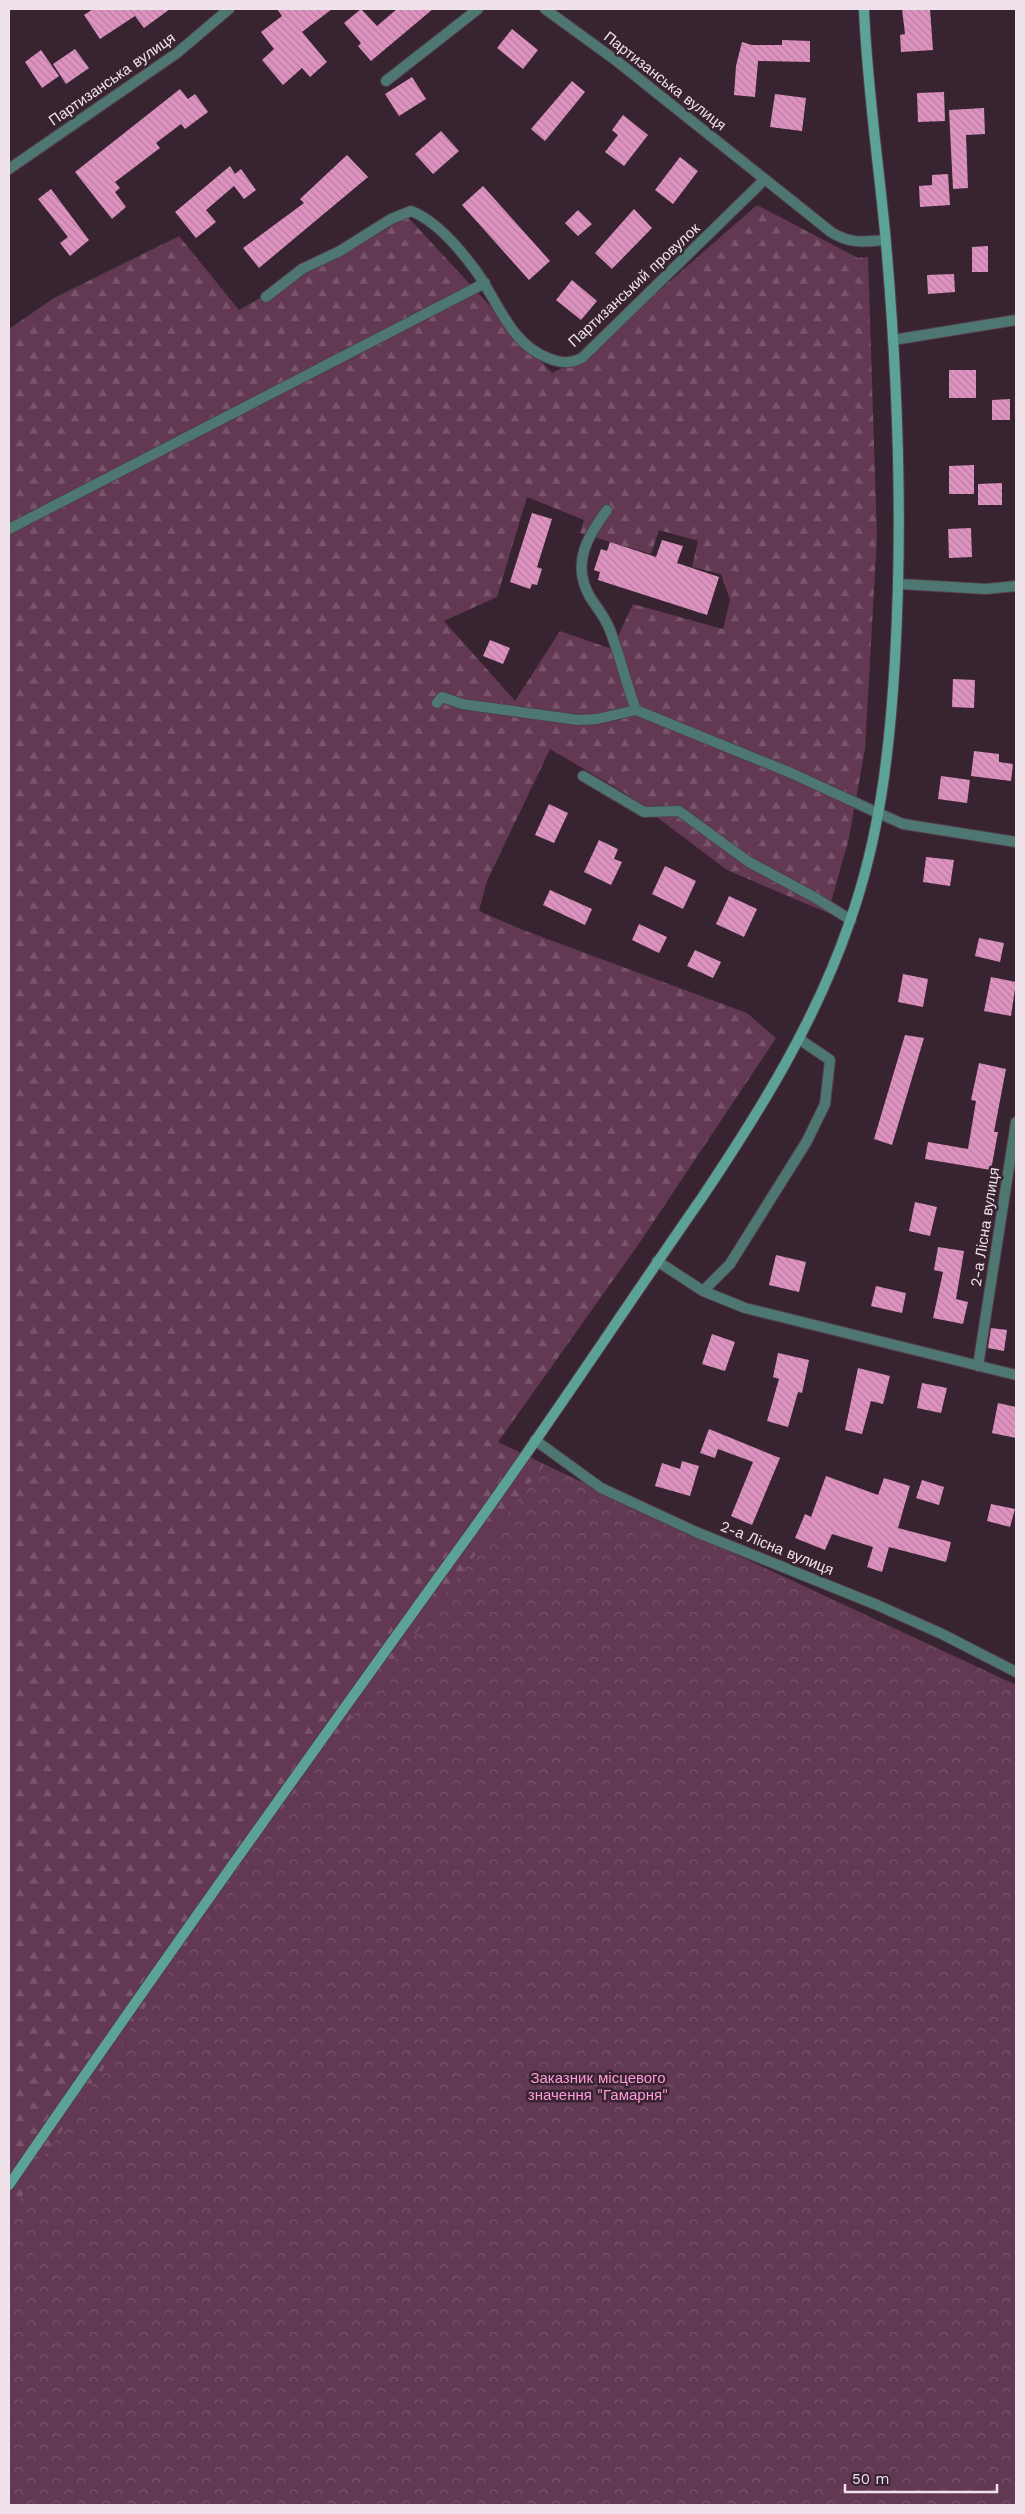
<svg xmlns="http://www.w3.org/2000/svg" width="1025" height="2514" viewBox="0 0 1025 2514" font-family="'Work Sans',sans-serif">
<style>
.forest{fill:url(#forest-firs);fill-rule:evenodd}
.park{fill:url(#park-crowns)}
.building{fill:url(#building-back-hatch)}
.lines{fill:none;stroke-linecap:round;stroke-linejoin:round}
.lane-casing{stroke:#523f4a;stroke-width:12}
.street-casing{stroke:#523f4a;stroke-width:12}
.secondary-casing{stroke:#523f4a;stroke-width:12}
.lane{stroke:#4d7770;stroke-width:10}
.street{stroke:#4d7770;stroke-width:10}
.secondary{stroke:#5ca297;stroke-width:10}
.labels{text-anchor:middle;stroke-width:5;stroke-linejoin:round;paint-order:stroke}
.street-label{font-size:15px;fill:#f0e2ea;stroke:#382430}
.park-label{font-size:15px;fill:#fe9bd8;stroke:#382430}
</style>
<defs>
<pattern id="forest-firs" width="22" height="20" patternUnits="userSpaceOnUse" patternTransform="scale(1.25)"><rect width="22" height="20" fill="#623852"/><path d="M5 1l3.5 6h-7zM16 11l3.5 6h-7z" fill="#79546b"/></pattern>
<pattern id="park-crowns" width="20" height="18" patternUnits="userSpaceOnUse" patternTransform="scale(1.25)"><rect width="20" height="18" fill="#623852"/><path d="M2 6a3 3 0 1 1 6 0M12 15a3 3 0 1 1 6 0" fill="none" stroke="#79546b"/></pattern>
<pattern id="building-back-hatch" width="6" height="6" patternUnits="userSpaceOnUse" patternTransform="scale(1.25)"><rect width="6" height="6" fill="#de92c0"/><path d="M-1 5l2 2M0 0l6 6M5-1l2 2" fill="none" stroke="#b87ea2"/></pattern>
</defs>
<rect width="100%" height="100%" fill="#382430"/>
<!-- forest -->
<path class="forest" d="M 757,205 L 858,258 L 868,257 L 877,537 L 865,749 L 849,838 L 828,913 L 727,870 L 625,793 L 550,749 L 487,881 L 479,911 L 523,930 L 747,1013 L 776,1038 L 638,1245 L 498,1442 L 783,1578 L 1016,1685 L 1016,2505 L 9,2505 L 9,329 L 54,298 L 179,236 L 239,310 L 405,214 L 552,373 L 582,358 ZM 527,497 L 584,520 L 580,533 L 651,554 L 659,530 L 698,541 L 692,567 L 721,574 L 730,600 L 723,629 L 633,604 L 612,649 L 560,631 L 515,701 L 444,621 L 497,597 Z"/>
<!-- park -->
<path class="park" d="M 544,1465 L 1016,1685 L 1016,2505 L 9,2505 L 9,2219 L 42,2160 L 253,1847 Z"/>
<!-- building -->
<path class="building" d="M 93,9 L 170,9 L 144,28 L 135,16 L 100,39 L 84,15 Z
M 277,9 L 332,9 L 302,32 L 327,62 L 310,77 L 302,68 L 283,85 L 262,60 L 274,49 L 261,32 L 282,16 Z
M 361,9 L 377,26 L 397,9 L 433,9 L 371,61 L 358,46 L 361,43 L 344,23 Z
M 902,9 L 930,9 L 933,50 L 901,52 L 900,35 L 905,34 Z
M 512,29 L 538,50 L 523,69 L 497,48 Z
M 782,40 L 810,41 L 810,62 L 758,61 L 755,97 L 734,95 L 736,66 L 742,42 L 752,45 L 782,45 Z
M 75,49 L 89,68 L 66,84 L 53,64 Z
M 41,50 L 59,76 L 42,88 L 25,62 Z
M 412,77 L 426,99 L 399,116 L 385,94 Z
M 572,81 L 585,92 L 545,141 L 531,129 Z
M 180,89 L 188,99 L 195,94 L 208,112 L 185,129 L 181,124 L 156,143 L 160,148 L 115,182 L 120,188 L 115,192 L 126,207 L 112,219 L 75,172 Z
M 944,92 L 945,121 L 918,122 L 917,93 Z
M 775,94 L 806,98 L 802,131 L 770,127 Z
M 984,108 L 985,134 L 966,135 L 968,188 L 953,189 L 949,110 Z
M 623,115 L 648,135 L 624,166 L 605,152 L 618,135 L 612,130 Z
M 441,131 L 459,151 L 433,174 L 415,154 Z
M 347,155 L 368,177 L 259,268 L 243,248 L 304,203 L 300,199 Z
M 680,157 L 698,171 L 673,204 L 655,190 Z
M 230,166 L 235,174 L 241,169 L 256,190 L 244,199 L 234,186 L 206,210 L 216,222 L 196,238 L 175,212 Z
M 948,174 L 950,205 L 920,207 L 919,186 L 932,185 L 932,175 Z
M 483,186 L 550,261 L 529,280 L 462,205 Z
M 51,189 L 89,240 L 70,256 L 60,243 L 68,237 L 38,199 Z
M 634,209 L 652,228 L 612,269 L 595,253 Z
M 578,210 L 592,224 L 578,236 L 565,223 Z
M 988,246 L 988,272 L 972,272 L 972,247 Z
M 954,274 L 955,292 L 928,294 L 927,275 Z
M 572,280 L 597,301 L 581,320 L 556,300 Z
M 949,370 L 976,370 L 976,398 L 949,398 Z
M 1010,399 L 1010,420 L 992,420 L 992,400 Z
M 974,465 L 974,494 L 949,494 L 949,466 Z
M 1002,483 L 1002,505 L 978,505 L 978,484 Z
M 532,513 L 552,519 L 537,567 L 542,569 L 537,585 L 532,584 L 530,589 L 510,582 Z
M 971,528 L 972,557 L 949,558 L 948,529 Z
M 662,540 L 683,546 L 677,563 L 719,577 L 707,615 L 598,580 L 600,572 L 594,570 L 601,549 L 607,551 L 610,542 L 656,557 Z
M 490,640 L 510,648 L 503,664 L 483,656 Z
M 953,679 L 975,680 L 974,708 L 952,707 Z
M 974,751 L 999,754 L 999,762 L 1013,764 L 1011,781 L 971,776 Z
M 941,776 L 970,780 L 967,803 L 938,799 Z
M 549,804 L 568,813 L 554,843 L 535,835 Z
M 599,840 L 618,849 L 614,859 L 622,862 L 611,885 L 584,872 Z
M 926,857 L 954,860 L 950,886 L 923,882 Z
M 665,866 L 696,881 L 683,909 L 652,894 Z
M 550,890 L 592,909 L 585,925 L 543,905 Z
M 729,896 L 757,909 L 744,937 L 716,924 Z
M 639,924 L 667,937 L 659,953 L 632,940 Z
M 979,938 L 1004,943 L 1000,962 L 975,956 Z
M 695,950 L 721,962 L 713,978 L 687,966 Z
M 903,974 L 928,979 L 923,1007 L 898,1002 Z
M 991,977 L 1016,982 L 1011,1016 L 984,1011 Z
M 905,1035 L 924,1038 L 892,1145 L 874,1139 Z
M 979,1063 L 1006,1069 L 994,1132 L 998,1132 L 991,1170 L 925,1159 L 928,1142 L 968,1149 L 976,1101 L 971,1100 Z
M 915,1202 L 937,1207 L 930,1236 L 909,1231 Z
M 938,1247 L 964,1251 L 956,1299 L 968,1302 L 963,1324 L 933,1318 L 943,1272 L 934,1270 Z
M 776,1255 L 806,1262 L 799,1292 L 769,1285 Z
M 876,1286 L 906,1293 L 902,1313 L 871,1306 Z
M 991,1328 L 1007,1330 L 1004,1351 L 988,1348 Z
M 712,1334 L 735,1342 L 725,1371 L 702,1364 Z
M 778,1353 L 809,1360 L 802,1393 L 798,1392 L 788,1427 L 767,1421 L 779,1379 L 773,1377 Z
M 858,1368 L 890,1376 L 883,1404 L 871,1401 L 862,1434 L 845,1430 Z
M 922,1383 L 947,1388 L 941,1413 L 917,1408 Z
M 998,1403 L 1016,1407 L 1016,1438 L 992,1433 Z
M 709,1429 L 780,1458 L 752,1525 L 731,1516 L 753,1462 L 718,1449 L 715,1458 L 700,1453 Z
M 682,1461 L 699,1466 L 690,1496 L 655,1486 L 662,1463 L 680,1469 Z
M 826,1476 L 878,1495 L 884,1478 L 910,1486 L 898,1528 L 951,1542 L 946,1562 L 889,1547 L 882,1572 L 867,1567 L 873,1547 L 832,1534 L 825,1550 L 795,1538 L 805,1514 L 811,1517 Z
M 922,1480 L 944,1487 L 939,1505 L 916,1498 Z
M 991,1504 L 1015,1509 L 1010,1527 L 987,1521 Z"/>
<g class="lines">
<!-- lane casing -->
<g class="lane-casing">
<path id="lane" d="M 386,81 L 478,9
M 607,510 C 587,537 571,564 590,597 C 597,608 605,617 610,630 C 620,656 626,683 636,710
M 9,529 L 485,283
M 437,703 L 442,697 L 462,704 L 578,720 L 597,719 L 636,710 L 791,773 L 878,813
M 703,1291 L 730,1264 L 807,1141 L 825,1104 L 830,1060 L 799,1039"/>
</g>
<!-- street casing -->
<g class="street-casing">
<path id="street" d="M 545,9 L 618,62 L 831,232 C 850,244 864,242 885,240
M 9,169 L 177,53 L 229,9
M 266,297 L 302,269 L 340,251 L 391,219 L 411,211 C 437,221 460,249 476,271 C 498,301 510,344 548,358 C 560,363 570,364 582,358 L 764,180
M 893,340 L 1016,320
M 900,584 L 986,589 L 1016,586
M 583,776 L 644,812 L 679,811 L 749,862 L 814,897 L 851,920
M 878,813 L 903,824 L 1016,842
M 657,1261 L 703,1291 L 745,1308 L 1016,1375
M 978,1366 L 1016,1122
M 535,1440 L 601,1488 L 696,1532 L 877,1605 L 942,1634 L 1016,1672"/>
</g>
<!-- secondary casing -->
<g class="secondary-casing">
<path id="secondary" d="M 9,2185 C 154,1973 303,1765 453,1557 C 539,1440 618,1318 701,1199 C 760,1111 816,1021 850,921 C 880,836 890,748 895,659 C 903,519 898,382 886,243 C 879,165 867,87 864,9"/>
</g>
<!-- lane -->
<use href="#lane" class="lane"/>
<!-- street -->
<use href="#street" class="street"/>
<!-- secondary -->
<use href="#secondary" class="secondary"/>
</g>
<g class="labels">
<!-- street labels -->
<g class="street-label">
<text transform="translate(112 79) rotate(-35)" y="5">Партизанська вулиця</text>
<text transform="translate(665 81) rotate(38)" y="5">Партизанська вулиця</text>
<text transform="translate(634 285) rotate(-43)" y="5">Партизанський провулок</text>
<text transform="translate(985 1227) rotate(-81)" y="5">2-а Лісна вулиця</text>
<text transform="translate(777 1548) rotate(22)" y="5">2-а Лісна вулиця</text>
</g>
<!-- park labels -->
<g class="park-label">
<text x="598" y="2083">Заказник місцевого<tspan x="598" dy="17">значення "Гамарня"</tspan></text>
</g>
</g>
<!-- border -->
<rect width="1025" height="2514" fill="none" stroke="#f0e2ea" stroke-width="20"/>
<!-- scale -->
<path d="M845 2484v8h152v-8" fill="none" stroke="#f0e2ea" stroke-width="2.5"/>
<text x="852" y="2484" font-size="15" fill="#f0e2ea" stroke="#382430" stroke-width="4" paint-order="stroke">50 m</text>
</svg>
